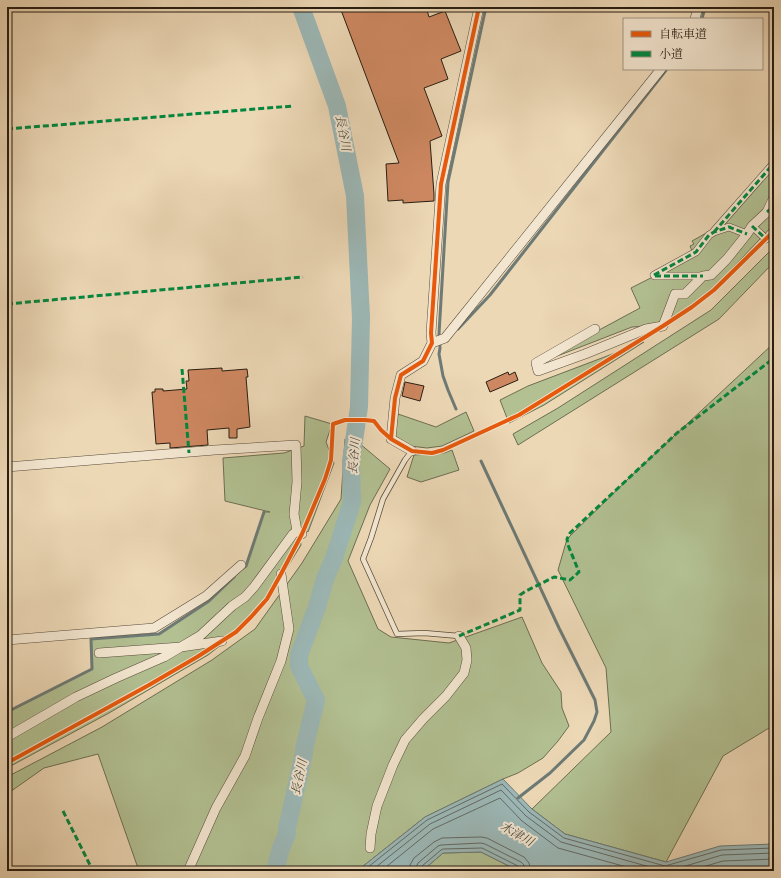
<svg xmlns="http://www.w3.org/2000/svg" width="781" height="878" viewBox="0 0 781 878" font-family="'Libre Caslon Text','Noto Serif JP',serif">
<style>
.green{fill:#b2c092;stroke:#6c6e52}
.water{fill:#9cb8b7;stroke:#6d7a75}
.lines{fill:none;stroke-linecap:round;stroke-linejoin:round}
.shore{stroke:#626a64;stroke-width:1}
.stream{stroke:#6d7a75;stroke-width:3}
.river{stroke:#9cb8b7;stroke-width:18}
.building{fill:#ce8861;stroke:#271d12}
.service-casing{stroke:#584c3b;stroke-width:6}
.pedestrian-casing{stroke:#584c3b;stroke-width:8}
.minor-casing{stroke:#584c3b;stroke-width:10}
.service{stroke:#f3e6d0;stroke-width:4.5}
.pedestrian{stroke:#f3e6d0;stroke-width:7}
.minor{stroke:#f3e6d0;stroke-width:9}
.quiet{stroke:#00873e;stroke-width:3;stroke-dasharray:6 3;stroke-linecap:butt}
.cycleway-casing{stroke:#f3e6d0;stroke-width:6}
.cycleway{stroke:#e8590c;stroke-width:4}
.labels{text-anchor:middle;stroke-width:4;stroke-linejoin:round;paint-order:stroke}
.water-label{font-size:12px;font-style:italic;fill:#4a4c44;stroke:#f3e6d0}
</style>
<rect width="100%" height="100%" fill="#edd8b6"/>
<filter id="stains"><feTurbulence type="fractalNoise" baseFrequency=".005" numOctaves="4"/><feColorMatrix values="0 0 0 0 .2 0 0 0 0 .09 0 0 0 0 .02 0 0 0 .5 -.17"/></filter>
<radialGradient id="worn" r=".72"><stop offset=".6" stop-color="#630" stop-opacity="0"/><stop offset="1" stop-color="#630" stop-opacity=".3"/></radialGradient>
<!-- green -->
<path class="green" d="M 774,166 L 774,224 L 713,289 L 665,325 L 632,327 L 534,365 L 640,308 L 631,288 L 694,256 L 690,246 L 694,244 L 692,241 L 708,232 L 710,236 Z
M 774,247 L 774,262 L 719,319 L 518,445 L 513,434 L 558,408 L 711,310 Z
M 644,342 L 544,405 L 509,423 L 500,400 L 528,386 Z
M 774,343 L 774,725 L 723,756 L 666,862 L 565,834 L 532,809 L 611,732 L 606,668 L 558,570 L 567,539 L 630,477 Z
M 466,412 L 474,431 L 442,446 L 427,448 L 410,446 L 394,435 L 398,414 L 436,427 Z
M 305,416 L 332,424 L 326,442 L 334,463 L 308,532 L 298,525 L 301,545 L 275,587 L 240,630 L 208,655 L 109,713 L 7,768 L 7,712 L 92,669 L 91,639 L 159,634 L 209,601 L 246,566 L 264,512 L 270,512 L 225,501 L 223,458 L 284,453 L 304,446 Z
M 353,438 L 390,469 L 370,505 L 348,561 L 378,629 L 391,637 L 449,643 L 522,617 L 542,663 L 561,692 L 562,708 L 569,726 L 558,741 L 543,758 L 518,773 L 503,779 L 425,817 L 357,871 L 139,871 L 98,754 L 44,768 L 7,794 L 7,777 L 102,727 L 212,660 L 255,629 L 302,563 L 341,499 L 345,439 Z
M 452,450 L 459,470 L 421,482 L 407,477 L 414,455 L 444,453 Z
M 481,852 L 519,871 L 422,871 L 443,853 Z"/>
<!-- water -->
<path class="water" d="M 503,779 L 532,809 L 565,834 L 666,862 L 720,846 L 774,844 L 774,871 L 519,871 L 481,852 L 443,853 L 422,871 L 357,871 L 425,817 Z"/>
<g class="lines">
<!-- shore -->
<path class="shore" d="M 363,871 L 427,820 L 502,784 L 529,812 L 564,838 L 665,866 L 721,850 L 774,848
M 371,871 L 430,824 L 501,790 L 526,816 L 561,842 L 664,871
M 381,871 L 433,829 L 500,798 L 522,821 L 558,848 L 641,871
M 409,871 L 410,865 L 414,858 L 434,842 L 442,838 L 481,837 L 487,838 L 524,857 L 529,863 L 531,871
M 415,871 L 416,867 L 418,863 L 438,846 L 441,845 L 481,843 L 485,844 L 521,862 L 524,865 L 525,871
M 420,871 L 422,866 L 441,850 L 443,849 L 482,848 L 518,866 L 520,868 L 520,871
M 669,871 L 722,855 L 774,853
M 689,871 L 723,861 L 774,859"/>
<!-- stream -->
<path class="stream" d="M 702,19 L 705,7
M 458,329 L 490,295 L 667,69
M 456,409 L 448,390 L 443,376 L 439,354 L 440,348 L 439,334 L 448,182 L 486,7
M 481,461 L 559,628 L 595,700 L 597,712 L 594,721 L 584,740 L 550,773 L 518,798
M 243,568 L 246,566 L 264,512
M 7,712 L 92,669 L 91,639 L 159,634 L 209,601 L 234,577"/>
<!-- river -->
<path class="river" d="M 275,871 L 281,848 L 287,834 L 287,828 L 304,753 L 304,749 L 316,700 L 299,666 L 299,655 L 317,607 L 325,579 L 334,558 L 352,502 L 351,461 L 359,407 L 361,318 L 355,196 L 337,106 L 301,7"/>
</g>
<!-- building -->
<path class="building" d="M 350,7 L 426,7 L 429,17 L 445,11 L 461,51 L 441,59 L 448,79 L 424,88 L 442,136 L 430,141 L 434,194 L 434,201 L 403,203 L 403,200 L 388,201 L 386,164 L 399,163 L 341,10 Z
M 222,368 L 222,371 L 247,369 L 248,377 L 246,377 L 250,427 L 237,429 L 237,438 L 229,438 L 229,428 L 207,430 L 208,445 L 170,448 L 170,443 L 156,444 L 152,392 L 155,392 L 155,389 L 163,389 L 163,391 L 187,389 L 186,381 L 189,381 L 188,370 Z
M 508,372 L 509,375 L 515,372 L 518,380 L 490,392 L 486,382 Z
M 405,382 L 424,386 L 420,401 L 402,396 Z"/>
<g class="lines">
<!-- service casing -->
<g class="service-casing">
<path id="service" d="M 412,451 L 405,460 L 383,499 L 371,538 L 363,559 L 397,634 L 424,633 L 459,636"/>
</g>
<!-- pedestrian casing -->
<g class="pedestrian-casing">
<path id="pedestrian" d="M 752,226 L 766,239
M 714,231 L 774,163
M 654,275 L 696,252 L 709,235 L 714,232 L 729,227 L 747,234
M 655,276 L 703,276"/>
</g>
<!-- minor casing -->
<g class="minor-casing">
<path id="minor" d="M 695,19 L 698,7
M 595,329 L 536,363 L 538,371 L 585,354 L 646,329 L 663,326 L 675,294 L 685,294 L 703,276 L 711,275 L 727,259 L 747,234 L 752,226 L 767,212 L 774,197
M 432,343 L 445,338 L 661,69
M 412,451 L 391,439 L 395,398 L 401,375 L 423,361 L 432,343 L 431,333 L 441,184 L 479,7
M 7,467 L 215,450 L 296,445 L 297,482 L 294,514 L 297,531 L 302,534
M 7,640 L 154,628 L 206,596 L 241,565
M 99,653 L 181,647 L 222,641
M 7,737 L 76,697 L 116,678 L 164,657 L 181,647 L 201,635 L 232,606 L 245,597 L 254,587 L 293,534 L 297,531
M 370,848 L 371,834 L 377,806 L 393,765 L 405,740 L 423,719 L 446,696 L 464,673 L 467,660 L 466,648 L 459,636
M 188,871 L 216,808 L 245,756 L 258,718 L 281,661 L 289,629 L 281,574"/>
</g>
<!-- service -->
<use href="#service" class="service"/>
<!-- pedestrian -->
<use href="#pedestrian" class="pedestrian"/>
<!-- minor -->
<use href="#minor" class="minor"/>
<!-- quiet -->
<path class="quiet" d="M 7,129 L 293,106
M 767,212 L 774,206
M 752,226 L 766,239
M 714,232 L 774,163
M 654,275 L 696,252 L 709,235 L 714,232 L 729,227 L 747,234
M 655,276 L 703,276
M 7,304 L 303,277
M 182,369 L 189,453
M 459,636 L 520,610 L 520,595 L 526,591 L 554,577 L 570,580 L 579,572 L 568,545 L 567,539 L 570,533 L 677,433 L 774,358
M 63,811 L 93,871"/>
<!-- cycleway casing -->
<g class="cycleway-casing">
<path id="cycleway" d="M 391,439 L 395,398 L 401,375 L 423,361 L 432,343 L 431,333 L 441,184 L 479,7
M 7,763 L 149,685 L 197,657 L 236,632 L 251,617 L 267,599 L 281,574 L 302,534 L 325,479 L 331,460 L 333,424 L 345,420 L 365,420 L 374,421 L 381,430 L 391,439 L 412,451 L 432,453 L 443,450 L 519,415 L 663,326 L 692,307 L 714,290 L 774,231"/>
</g>
<!-- cycleway -->
<use href="#cycleway" class="cycleway"/>
</g>
<g class="labels">
<!-- water labels -->
<g class="water-label">
<text transform="translate(343 133) rotate(79)" y="4">長谷川</text>
<text transform="translate(354 456) rotate(-85)" y="4">長谷川</text>
<text transform="translate(299 777) rotate(-78)" y="4">長谷川</text>
<text transform="translate(517 834) rotate(29)" y="4">木津川</text>
</g>
</g>
<!-- margin -->
<rect width="781" height="878" fill="none" stroke="#edd8b6" stroke-width="24"/>
<rect x="8" y="8" width="765" height="862" fill="none" stroke="#271d12" stroke-width="2"/>
<rect x="12" y="12" width="757" height="854" fill="none" stroke="#271d12"/>
<!-- legend -->
<rect x="623" y="18" width="140" height="52" fill="#f3e6d0" stroke="#a19684"/>
<rect x="631" y="31" width="20" height="6" fill="#e8590c" stroke="#a19684"/>
<text x="659" y="38" font-size="12" fill="#271d12">自転車道</text>
<rect x="631" y="51" width="20" height="6" fill="#00873e" stroke="#a19684"/>
<text x="659" y="58" font-size="12" fill="#271d12">小道</text>
<rect width="100%" height="100%" filter="url(#stains)"/>
<rect width="100%" height="100%" fill="url(#worn)"/>
</svg>
